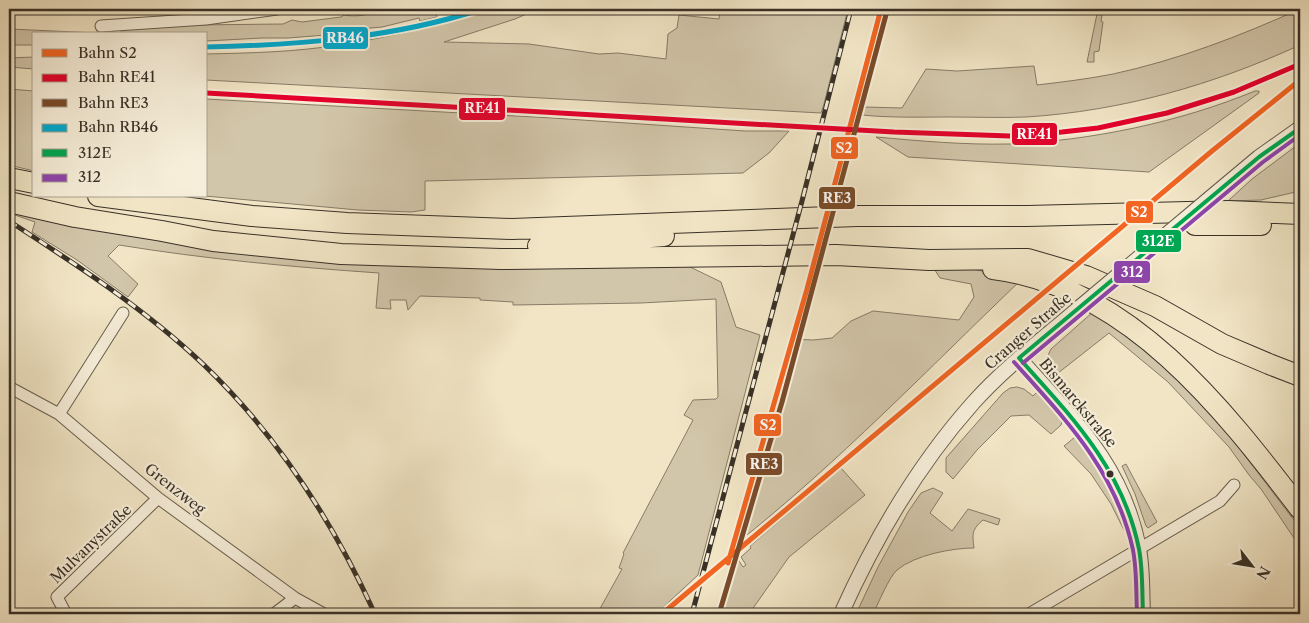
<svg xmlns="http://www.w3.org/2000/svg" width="1309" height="623" viewBox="0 0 1309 623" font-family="'Libre Caslon Text',serif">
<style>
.green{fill:#d2c6aa;stroke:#867c68}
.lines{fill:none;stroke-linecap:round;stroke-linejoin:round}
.minor-casing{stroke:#675e4e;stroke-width:13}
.tertiary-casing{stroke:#675e4e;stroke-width:16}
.motorway-casing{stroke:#393127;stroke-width:22}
.minor{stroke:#f6eed9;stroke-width:11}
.tertiary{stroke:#f6eed9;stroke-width:14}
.motorway{stroke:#f1e5c5;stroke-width:20}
.rail-casing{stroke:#393127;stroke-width:5}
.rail{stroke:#f6eed9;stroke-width:3;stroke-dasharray:9;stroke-linecap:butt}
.tertiary-bridge-casing{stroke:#675e4e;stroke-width:16;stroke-linecap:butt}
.tertiary-bridge{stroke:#f6eed9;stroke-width:14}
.bus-1-casing{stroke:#f6eed9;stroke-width:8}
.bus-2-casing{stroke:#f6eed9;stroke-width:8}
.bus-1{stroke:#00a651;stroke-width:4}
.bus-2{stroke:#8e44ad;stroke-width:4}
.rail-1-casing{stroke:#f6eed9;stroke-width:9}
.rail-2-casing{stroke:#f6eed9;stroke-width:9}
.rail-3-casing{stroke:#f6eed9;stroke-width:9}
.rail-4-casing{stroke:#f6eed9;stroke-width:9}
.rail-1{stroke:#f26522;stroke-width:5}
.rail-2{stroke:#e4002b;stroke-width:5}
.rail-3{stroke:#7a4b2a;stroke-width:5}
.rail-4{stroke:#00a9ce;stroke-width:5}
.bus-dot{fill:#393127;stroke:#f6eed9;stroke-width:2}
.labels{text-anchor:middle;stroke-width:4.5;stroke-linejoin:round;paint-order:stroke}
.street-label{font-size:15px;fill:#393127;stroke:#f6eed9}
.line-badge{stroke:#f6eed9;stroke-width:2}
.badge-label{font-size:14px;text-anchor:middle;font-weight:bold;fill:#fff}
</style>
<rect width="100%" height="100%" fill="#f1e5c5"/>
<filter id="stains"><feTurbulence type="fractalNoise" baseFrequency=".004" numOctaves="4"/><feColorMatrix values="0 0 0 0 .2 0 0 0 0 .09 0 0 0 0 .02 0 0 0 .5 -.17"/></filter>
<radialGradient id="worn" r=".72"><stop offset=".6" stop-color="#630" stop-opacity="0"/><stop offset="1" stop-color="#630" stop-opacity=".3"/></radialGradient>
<!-- green -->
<path class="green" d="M 378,9 L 391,10 L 393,9 L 458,9 L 436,14 L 437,17 L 420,21 L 419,18 L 382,27 L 348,30 L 326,35 L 288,38 L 262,38 L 206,41 L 206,34 L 123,34 L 120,29 L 191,25 L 283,24 L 292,20 L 302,22 L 341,17 L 344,15 C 354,17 370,16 378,9 Z
M 491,9 L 538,9 L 515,19 L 444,42 L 529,44 L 599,54 L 618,53 L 666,59 L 668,34 L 677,28 L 679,15 L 719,19 L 720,9 L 848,9 L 824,104 L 821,113 L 206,80 L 206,54 C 251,53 295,52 339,45 C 391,37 442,25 491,9 Z
M 1098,9 L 1103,9 L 1101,21 L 1103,22 L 1099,51 L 1094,52 L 1094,62 L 1087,62 Z
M 1300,9 L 1300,45 C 1213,85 1122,111 1026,117 C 1001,118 975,117 950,117 C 921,117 891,118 862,115 L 865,107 L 902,108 L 926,69 L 957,71 L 1034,66 L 1037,85 C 1062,82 1088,79 1113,74 C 1178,60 1240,36 1300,9 Z
M 9,29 L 97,33 L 97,30 L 114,29 L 114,34 L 34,34 L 34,45 L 9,45 Z
M 34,57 L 34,69 L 9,67 L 9,58 Z
M 9,89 L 34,91 L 34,171 L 9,165 Z
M 1255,91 L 1259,91 L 1259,93 L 1149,172 L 908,157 L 876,137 C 920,141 965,145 1009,144 C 1090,141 1180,122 1255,91 Z
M 206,99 L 552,118 L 745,131 L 789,131 L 769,153 L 743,173 L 425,181 L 425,210 L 411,212 L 358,210 L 205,196 L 206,196 Z
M 1300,143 L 1300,191 L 1261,200 L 1228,201 L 1252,179 Z
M 9,211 L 186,242 L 680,262 L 721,282 L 736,327 L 760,335 L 698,575 L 656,614 L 597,614 L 622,569 L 619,568 L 624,554 L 623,553 L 693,420 L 684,415 L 693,400 L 716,399 L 718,397 L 716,299 L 641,303 L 513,305 L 513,302 L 480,300 L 480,298 L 420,296 L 408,310 L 406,300 L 390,300 L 391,309 L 376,308 L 379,273 C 292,267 205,259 119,245 L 108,256 L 138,284 L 128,297 L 77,260 L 32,232 L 35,222 L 12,214 Z
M 931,264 L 972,269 L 1022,279 C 928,369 838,463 737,543 L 791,339 L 813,340 L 832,338 L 851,321 L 873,311 L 959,320 L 974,297 L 971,284 L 940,278 Z
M 1093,312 C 1122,330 1150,351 1175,375 C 1221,421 1260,476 1300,528 L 1300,547 L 1261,489 L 1249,475 L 1229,447 L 1168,382 L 1109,333 L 1053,377 C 1046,367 1045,360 1051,349 Z
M 1017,387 L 1024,389 L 1033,396 L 1038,391 L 1063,418 L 1061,425 L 1051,434 L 1029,415 L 1011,416 L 977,450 L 953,479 L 946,472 L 946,458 L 1003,393 L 1010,388 Z
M 1075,437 C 1098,464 1115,495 1124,530 L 1111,504 L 1091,474 L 1064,446 Z
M 1126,464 L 1157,522 L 1148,528 L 1146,526 L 1135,494 L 1122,466 Z
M 841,468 L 865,495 L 789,557 L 749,614 L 717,614 L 731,563 L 737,558 L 743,567 L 746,565 L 741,557 L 751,548 L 750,546 Z
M 933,488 L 943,493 L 930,513 L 952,531 L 968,509 L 1000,519 L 998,525 L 983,520 C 972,529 972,534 974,548 C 952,548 915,555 897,570 C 889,577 878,604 873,614 L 856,614 L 878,567 L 908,512 L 921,493 Z"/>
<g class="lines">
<!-- minor casing -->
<g class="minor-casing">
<path id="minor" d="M 101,26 L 206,19 L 277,9
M 9,387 L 59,414 L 158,498 L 295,598 L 324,614
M 59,414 L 123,313
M 66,614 L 57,597 L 158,498
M 274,614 L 295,598
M 1029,614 L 1220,501 L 1234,485"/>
</g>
<!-- tertiary casing -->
<g class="tertiary-casing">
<path id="tertiary" d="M 1210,198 L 1259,157 L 1300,128
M 1019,358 C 1073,419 1124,466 1139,549 C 1143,571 1142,593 1143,614
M 841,614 C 875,538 917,466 973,403 C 1005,367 1044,338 1080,307"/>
</g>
<!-- motorway casing -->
<g class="motorway-casing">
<path id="motorway" d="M 9,178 L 34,183
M 98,196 L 252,216 L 347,223 L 512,229 L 857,216 L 1027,216 L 1228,211 L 1300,214
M 9,202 L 75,217 L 162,231 L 213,241 L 341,254 L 501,259 L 836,255 L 929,260 L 1028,259 L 1086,276 L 1155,306 L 1222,344 L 1269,364 L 1300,376
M 1195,225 L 1261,225
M 538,246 L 664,236
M 993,269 C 1128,286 1223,408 1300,509"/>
</g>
<!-- minor -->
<use href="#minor" class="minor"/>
<!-- tertiary -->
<use href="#tertiary" class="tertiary"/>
<!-- motorway -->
<use href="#motorway" class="motorway"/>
<!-- rail casing -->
<g class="rail-casing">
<path id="rail" d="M 9,221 C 77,265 145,309 204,365 C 277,435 333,522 375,614
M 692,614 L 802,201 L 851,9"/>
</g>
<!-- rail -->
<use href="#rail" class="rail"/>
<!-- tertiary-bridge casing -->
<g class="tertiary-bridge-casing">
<path id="tertiary-bridge" d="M 1080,307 L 1210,198"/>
</g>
<!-- tertiary-bridge -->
<use href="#tertiary-bridge" class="tertiary-bridge"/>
<!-- bus-1 casing -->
<g class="bus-1-casing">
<path id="bus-1" d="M 1019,358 L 1259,157 L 1300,128
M 1019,358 C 1071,416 1123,469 1139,549 C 1143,570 1142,593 1143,614"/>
</g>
<!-- bus-2 casing -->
<g class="bus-2-casing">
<path id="bus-2" d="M 1014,362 C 1066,420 1116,471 1133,550 C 1137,571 1136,593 1137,614
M 1023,363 L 1263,162 L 1300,135"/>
</g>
<!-- bus-1 -->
<use href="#bus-1" class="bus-1"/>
<!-- bus-2 -->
<use href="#bus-2" class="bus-2"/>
<!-- rail-1 casing -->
<g class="rail-1-casing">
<path id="rail-1" d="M 728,563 L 807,289 L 881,9
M 662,614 L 1212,151 L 1300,80"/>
</g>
<!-- rail-2 casing -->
<g class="rail-2-casing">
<path id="rail-2" d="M 206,93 L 894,132 L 1010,136 L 1062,132 L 1098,128 L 1167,113 L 1234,92 L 1300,64"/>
</g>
<!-- rail-3 casing -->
<g class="rail-3-casing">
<path id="rail-3" d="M 719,614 L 782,402 L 887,11"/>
</g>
<!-- rail-4 casing -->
<g class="rail-4-casing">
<path id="rail-4" d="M 206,47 C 299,45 393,38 482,9"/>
</g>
<!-- rail-1 -->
<use href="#rail-1" class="rail-1"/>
<!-- rail-2 -->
<use href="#rail-2" class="rail-2"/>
<!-- rail-3 -->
<use href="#rail-3" class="rail-3"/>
<!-- rail-4 -->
<use href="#rail-4" class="rail-4"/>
</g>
<!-- markers -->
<circle class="bus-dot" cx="1110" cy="474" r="4.5"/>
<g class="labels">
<!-- street labels -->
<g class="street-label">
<text transform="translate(1028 331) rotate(-41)" y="5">Cranger Straße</text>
<text transform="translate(1078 403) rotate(50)" y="5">Bismarckstraße</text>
<text transform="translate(175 489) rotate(38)" y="5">Grenzweg</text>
<text transform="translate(91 544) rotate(-44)" y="5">Mulvanystraße</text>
</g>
</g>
<g class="line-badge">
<rect x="322" y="26" width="47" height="24" rx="5" fill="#00a9ce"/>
<rect x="458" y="97" width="48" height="24" rx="5" fill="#e4002b"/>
<rect x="1011" y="122" width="47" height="24" rx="5" fill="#e4002b"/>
<rect x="830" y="136" width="29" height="24" rx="5" fill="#f26522"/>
<rect x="818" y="186" width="38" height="24" rx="5" fill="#7a4b2a"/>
<rect x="1125" y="200" width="29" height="24" rx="5" fill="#f26522"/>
<rect x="1135" y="229" width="47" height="24" rx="5" fill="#00a651"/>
<rect x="1113" y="260" width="38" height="24" rx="5" fill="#8e44ad"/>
<rect x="753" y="413" width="29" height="24" rx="5" fill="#f26522"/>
<rect x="745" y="452" width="38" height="24" rx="5" fill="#7a4b2a"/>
</g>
<g class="badge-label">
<text x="345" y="43">RB46</text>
<text x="482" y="113">RE41</text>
<text x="1034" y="139">RE41</text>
<text x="844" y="153">S2</text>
<text x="837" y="203">RE3</text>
<text x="1139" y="217">S2</text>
<text x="1158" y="246">312E</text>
<text x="1132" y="277">312</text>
<text x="768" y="430">S2</text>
<text x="764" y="469">RE3</text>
</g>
<!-- margin -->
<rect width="1309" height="623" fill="none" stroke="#f1e5c5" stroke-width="30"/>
<rect x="10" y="10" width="1289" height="603" fill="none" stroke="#393127" stroke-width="2.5"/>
<rect x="15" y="15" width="1279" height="593" fill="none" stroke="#393127"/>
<!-- legend -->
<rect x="32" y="32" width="175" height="165" fill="#f6eed9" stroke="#aaa292"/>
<rect x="42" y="49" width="25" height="8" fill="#f26522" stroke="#aaa292"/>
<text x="78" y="58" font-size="15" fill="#393127">Bahn S2</text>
<rect x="42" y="74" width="25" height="8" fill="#e4002b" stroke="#aaa292"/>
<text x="78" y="82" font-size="15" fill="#393127">Bahn RE41</text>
<rect x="42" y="99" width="25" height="8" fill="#7a4b2a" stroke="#aaa292"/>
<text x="78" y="108" font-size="15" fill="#393127">Bahn RE3</text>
<rect x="42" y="124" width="25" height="8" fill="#00a9ce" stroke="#aaa292"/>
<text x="78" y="132" font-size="15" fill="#393127">Bahn RB46</text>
<rect x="42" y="149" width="25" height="8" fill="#00a651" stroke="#aaa292"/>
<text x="78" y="158" font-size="15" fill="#393127">312E</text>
<rect x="42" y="174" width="25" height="8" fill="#8e44ad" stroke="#aaa292"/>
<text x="78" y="182" font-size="15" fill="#393127">312</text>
<!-- north arrow -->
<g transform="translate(1252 566) rotate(121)" stroke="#f6eed9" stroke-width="4" paint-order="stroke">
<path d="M0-4L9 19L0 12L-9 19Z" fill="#393127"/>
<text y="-8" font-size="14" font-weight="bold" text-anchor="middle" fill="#393127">N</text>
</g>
<rect width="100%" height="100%" filter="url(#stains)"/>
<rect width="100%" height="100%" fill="url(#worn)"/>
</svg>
